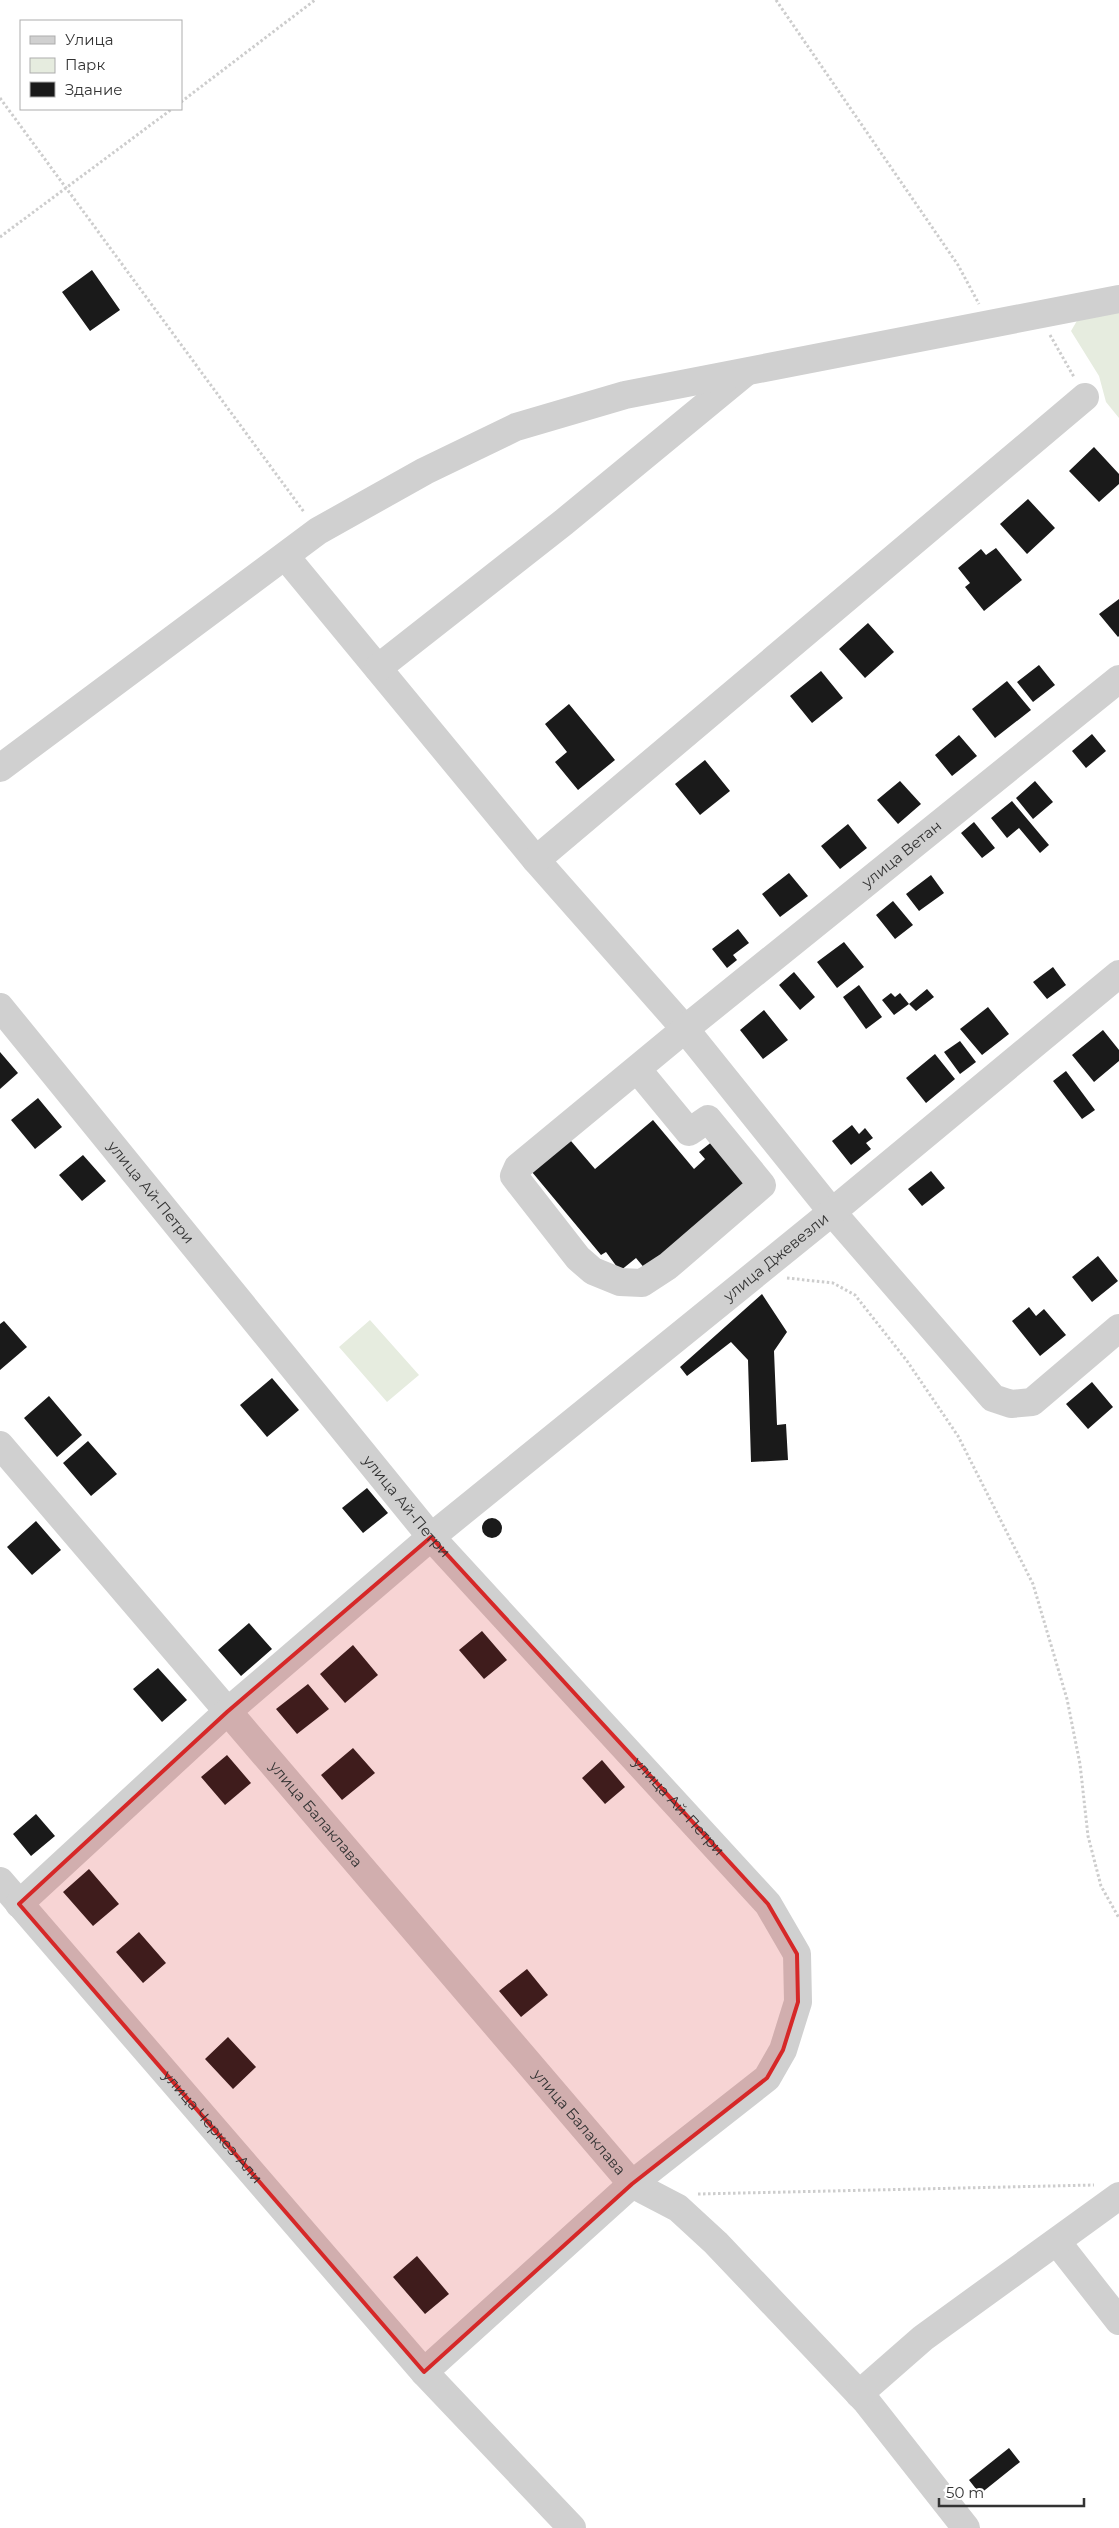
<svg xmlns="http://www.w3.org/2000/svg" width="1119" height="2528" viewBox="0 0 1119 2528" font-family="Montserrat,sans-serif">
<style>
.green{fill:#e6ecdf}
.building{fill:#1a1a1a}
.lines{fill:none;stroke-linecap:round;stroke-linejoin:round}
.path{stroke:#cdcdcd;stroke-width:3;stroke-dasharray:2.5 2.5;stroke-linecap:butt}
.minor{stroke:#d0d0d0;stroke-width:28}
.marked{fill:#d62828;fill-opacity:0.2;stroke:#d62828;stroke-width:4;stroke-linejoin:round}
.labels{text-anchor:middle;stroke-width:5;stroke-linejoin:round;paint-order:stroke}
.street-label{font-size:15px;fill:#333;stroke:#fff}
</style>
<rect width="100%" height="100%" fill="#fff"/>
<!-- green -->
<path class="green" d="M 1119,312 L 1119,418 L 1106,402 L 1099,376 L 1071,331 L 1078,319 Z
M 370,1320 L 419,1375 L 387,1402 L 339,1347 Z"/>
<!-- building -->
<path class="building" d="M 92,270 L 120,310 L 90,331 L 62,292 Z
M 1094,447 L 1119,474 L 1119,484 L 1099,502 L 1069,471 Z
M 1028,499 L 1055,528 L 1027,554 L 1000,524 Z
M 996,548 L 1022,580 L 984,611 L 965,587 L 970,583 L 958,568 L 981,549 L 986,555 Z
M 1119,599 L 1119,636 L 1118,637 L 1099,614 Z
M 868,623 L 894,652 L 865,678 L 839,649 Z
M 1039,665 L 1055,685 L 1033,702 L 1017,682 Z
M 821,671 L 843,698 L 812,723 L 790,696 Z
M 1007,681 L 1031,710 L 995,738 L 972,709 Z
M 569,704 L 615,760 L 578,790 L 555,762 L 567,752 L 545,724 Z
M 1092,734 L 1106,751 L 1086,768 L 1072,751 Z
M 959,735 L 977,756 L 952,776 L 935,755 Z
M 705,760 L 730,791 L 700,815 L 675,784 Z
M 900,781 L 921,804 L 898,824 L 877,800 Z
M 1035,781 L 1053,802 L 1033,819 L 1016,798 Z
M 1012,801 L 1049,845 L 1040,853 L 1019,828 L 1007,838 L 991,818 Z
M 974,822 L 995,848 L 982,858 L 961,833 Z
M 848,824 L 867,848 L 840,869 L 821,846 Z
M 789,873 L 808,896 L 780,917 L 762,894 Z
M 931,875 L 944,893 L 919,911 L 906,894 Z
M 893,901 L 913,925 L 895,939 L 876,915 Z
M 738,929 L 749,943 L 733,955 L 737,960 L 727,968 L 712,949 Z
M 844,942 L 864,967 L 837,988 L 817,962 Z
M 1053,967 L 1066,985 L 1047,999 L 1033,982 Z
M 794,972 L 815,997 L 800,1010 L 779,985 Z
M 859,985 L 882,1017 L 866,1029 L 843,997 Z
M 927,989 L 934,997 L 916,1011 L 909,1004 Z
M 891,993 L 895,997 L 900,993 L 909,1004 L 894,1015 L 882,1000 Z
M 988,1007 L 1009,1034 L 982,1055 L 960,1029 Z
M 764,1010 L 788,1040 L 763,1059 L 740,1030 Z
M 1103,1030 L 1119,1050 L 1119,1061 L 1094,1082 L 1072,1055 Z
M 960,1041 L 976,1062 L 960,1074 L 944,1052 Z
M 0,1052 L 18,1073 L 0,1089 Z
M 935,1054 L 955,1079 L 926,1103 L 906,1078 Z
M 1066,1071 L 1095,1110 L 1082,1119 L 1053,1081 Z
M 38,1098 L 62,1127 L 35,1149 L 11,1120 Z
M 653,1120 L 694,1169 L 705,1159 L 699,1152 L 718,1137 L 756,1183 L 646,1270 L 636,1258 L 620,1271 L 606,1252 L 601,1255 L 527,1166 L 565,1134 L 595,1169 Z
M 852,1125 L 859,1134 L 865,1128 L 873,1138 L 866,1143 L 871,1149 L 851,1165 L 832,1141 Z
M 83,1155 L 106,1181 L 82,1201 L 59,1175 Z
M 931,1171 L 945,1188 L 922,1206 L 908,1189 Z
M 1098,1256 L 1118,1281 L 1092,1302 L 1072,1277 Z
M 762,1294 L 787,1332 L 774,1351 L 777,1425 L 786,1424 L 788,1460 L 751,1462 L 748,1360 L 731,1342 L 687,1376 L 680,1367 Z
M 1029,1307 L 1036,1316 L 1044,1309 L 1066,1335 L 1040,1356 L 1012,1321 Z
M 4,1321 L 27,1347 L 0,1370 L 0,1324 Z
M 272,1378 L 299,1410 L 267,1437 L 240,1405 Z
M 1092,1382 L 1113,1407 L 1088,1429 L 1066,1404 Z
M 49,1396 L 82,1435 L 57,1457 L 24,1418 Z
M 88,1441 L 117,1474 L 91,1496 L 63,1463 Z
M 367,1488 L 388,1513 L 363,1533 L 342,1508 Z
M482 1528a10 10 0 1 1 20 0a10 10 0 1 1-20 0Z
M 36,1521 L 61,1550 L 32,1575 L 7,1547 Z
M 249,1623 L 272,1649 L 241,1676 L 218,1650 Z
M 482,1631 L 507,1660 L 484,1679 L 459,1650 Z
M 353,1645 L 378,1675 L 345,1703 L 320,1674 Z
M 158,1668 L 187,1700 L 162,1722 L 133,1689 Z
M 308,1684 L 329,1709 L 297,1734 L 276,1709 Z
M 353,1748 L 375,1773 L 342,1800 L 321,1775 Z
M 227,1755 L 251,1783 L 225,1805 L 201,1777 Z
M 602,1760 L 625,1787 L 605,1804 L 582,1778 Z
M 36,1814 L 55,1836 L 31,1856 L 13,1834 Z
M 89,1869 L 119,1904 L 93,1926 L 63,1892 Z
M 139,1932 L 166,1963 L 143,1983 L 116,1952 Z
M 527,1969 L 548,1995 L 521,2017 L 499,1991 Z
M 228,2037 L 256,2067 L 233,2089 L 205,2059 Z
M 417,2256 L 449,2294 L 425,2314 L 393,2277 Z
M 1009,2448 L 1020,2462 L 980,2494 L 969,2480 Z"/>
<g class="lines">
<!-- path -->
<path class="path" d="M 776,0 L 958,265 L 979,304
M 0,98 L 304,512
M 181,102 L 315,0
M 0,237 L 172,109
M 1050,335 L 1074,377
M 787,1278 L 833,1283 L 855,1295 L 907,1361 L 958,1436 L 1033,1584 L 1067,1699 L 1080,1764 L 1088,1836 L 1101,1886 L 1119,1918
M 698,2194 L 1094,2185"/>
<!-- minor -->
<g class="minor">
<path d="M 286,557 L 536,860 L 685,1029 L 832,1212 L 993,1398 L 1011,1404 L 1032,1402 L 1119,1328"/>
<path d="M 378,668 L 564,522 L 745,373"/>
<path d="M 0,768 L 318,531 L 425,471 L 516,427 L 625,395 L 1119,299"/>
<path d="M 536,860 L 1085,397"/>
<path id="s1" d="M 0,1007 L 431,1537 L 768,1904 L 797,1954 L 798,2002 L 783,2050 L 767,2078 L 632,2184 L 424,2372"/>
<path id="s2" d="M 637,1069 L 689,1132 L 708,1119 L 762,1185 L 668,1266 L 642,1283 L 620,1282 L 593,1271 L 578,1258 L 514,1176 L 518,1167 L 685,1029 L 1119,679"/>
<path id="s3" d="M 0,1445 L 632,2184 L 678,2208 L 716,2243 L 866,2401 L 966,2528"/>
<path id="s4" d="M 0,1881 L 424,2372 L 572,2528"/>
<path id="s5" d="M 19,1904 L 227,1712 L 431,1537 L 832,1212 L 1119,974"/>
<path d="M 1057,2242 L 1119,2321"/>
<path d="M 859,2394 L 923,2338 L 1119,2196"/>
</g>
</g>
<!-- marked area -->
<path class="marked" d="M 431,1537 L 768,1904 L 797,1954 L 798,2002 L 783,2050 L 767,2078 L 632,2184 L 424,2372 L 19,1904 L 227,1712 Z"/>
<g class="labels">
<!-- street labels -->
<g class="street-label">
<text dy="5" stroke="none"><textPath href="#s2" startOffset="1025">улица Ветан</textPath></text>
<text dy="5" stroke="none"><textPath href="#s1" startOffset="239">улица Ай-Петри</textPath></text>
<text dy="5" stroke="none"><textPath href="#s5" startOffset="996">улица Джевезли</textPath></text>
<text dy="5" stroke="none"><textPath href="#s1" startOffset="644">улица Ай-Петри</textPath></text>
<text dy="5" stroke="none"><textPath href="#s1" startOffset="1049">улица Ай-Петри</textPath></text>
<text dy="5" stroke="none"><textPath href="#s3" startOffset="486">улица Балаклава</textPath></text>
<text dy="5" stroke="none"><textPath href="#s3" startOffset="891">улица Балаклава</textPath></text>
<text dy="5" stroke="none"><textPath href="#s4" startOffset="325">улица Черкез-Али</textPath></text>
</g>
</g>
<!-- legend -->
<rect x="20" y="20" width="162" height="90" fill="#ffffff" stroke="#adadad"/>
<rect x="30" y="36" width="25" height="8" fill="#d0d0d0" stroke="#adadad"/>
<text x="65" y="45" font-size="15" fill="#333333">Улица</text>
<rect x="30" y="58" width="25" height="15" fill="#e6ecdf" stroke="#adadad"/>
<text x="65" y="70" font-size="15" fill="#333333">Парк</text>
<rect x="30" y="82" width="25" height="15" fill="#1a1a1a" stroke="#adadad"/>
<text x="65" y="95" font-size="15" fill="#333333">Здание</text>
<!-- scale -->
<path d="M939 2498v8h145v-8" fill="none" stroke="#333333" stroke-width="2.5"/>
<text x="946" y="2498" font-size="15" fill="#333333" stroke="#ffffff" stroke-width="4" paint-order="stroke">50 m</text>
</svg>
